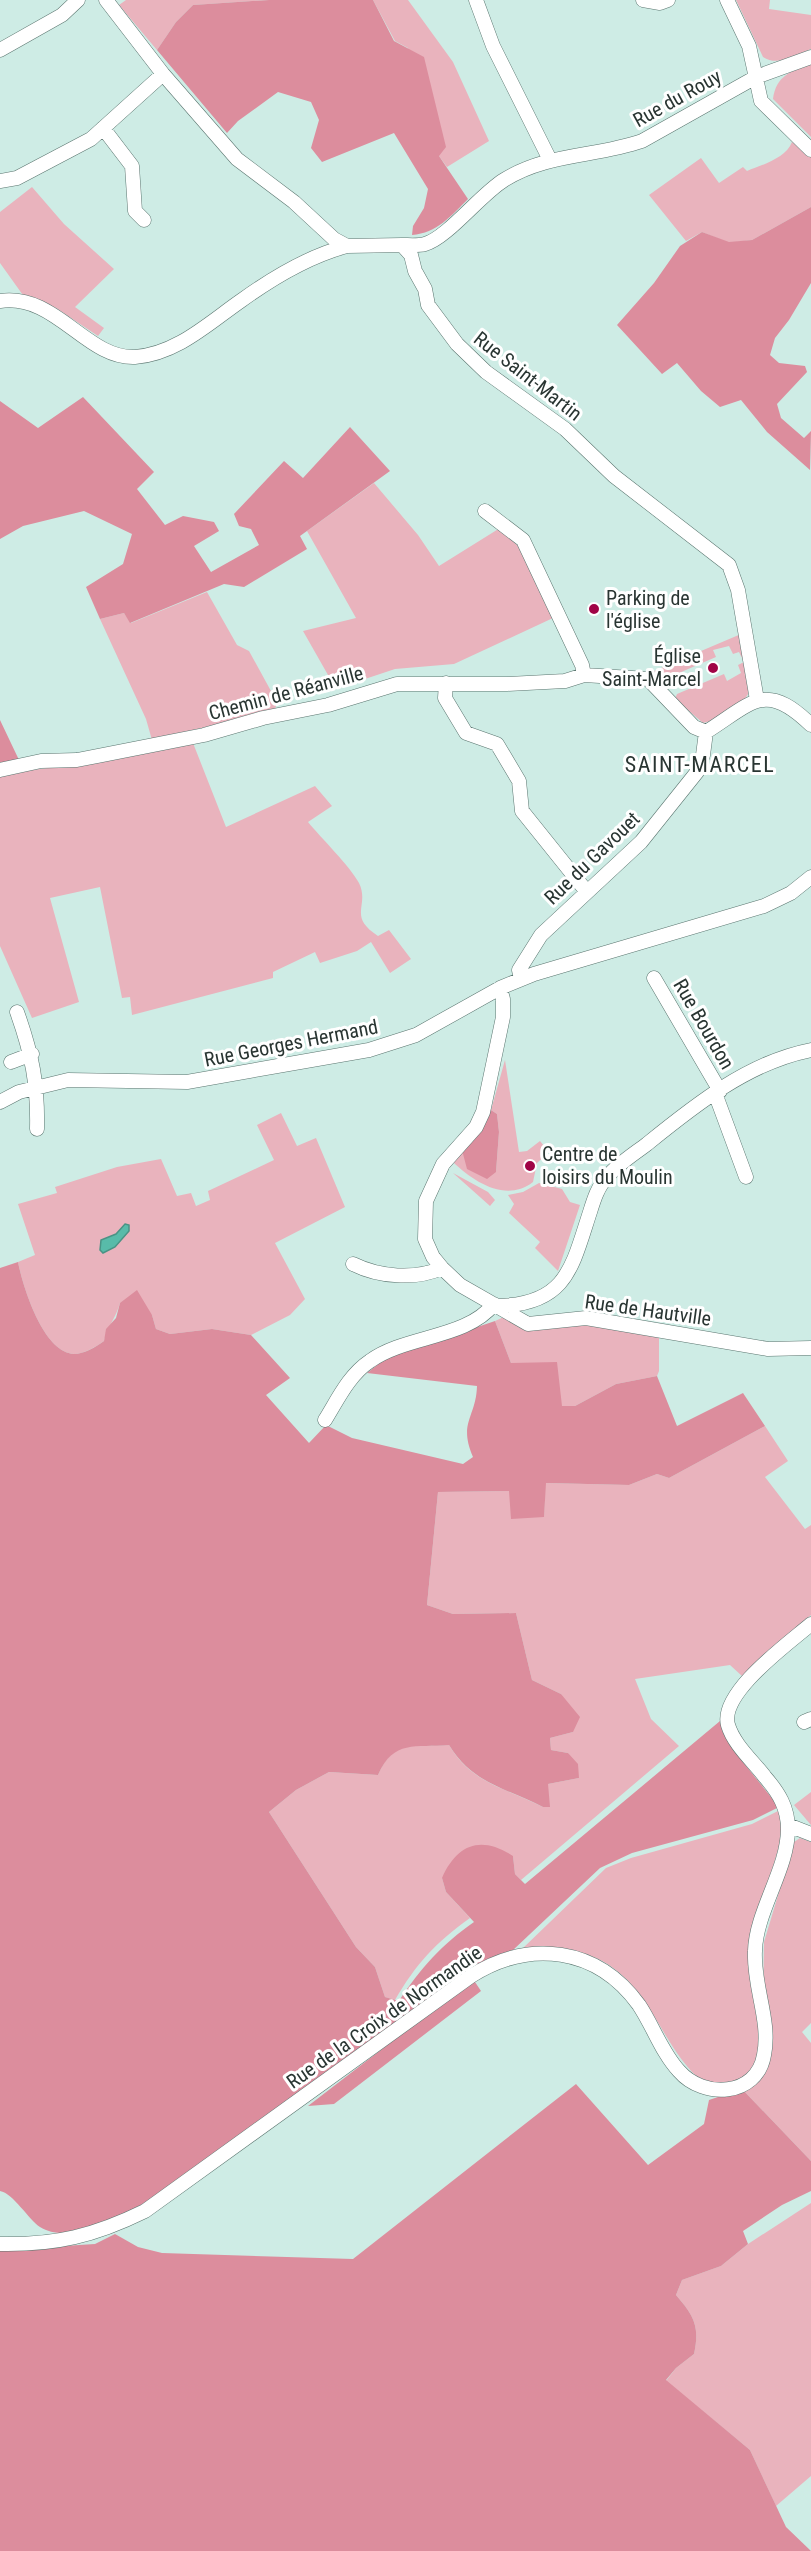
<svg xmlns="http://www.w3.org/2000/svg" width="811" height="2551" viewBox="0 0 811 2551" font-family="'Roboto Condensed',sans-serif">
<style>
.green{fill:#e9b3bd}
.forest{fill:#dc8d9d}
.water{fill:#58bba9;stroke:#4a9385;stroke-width:1.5}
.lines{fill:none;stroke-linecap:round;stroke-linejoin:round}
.minor-casing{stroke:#5a756f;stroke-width:15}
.minor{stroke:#fff;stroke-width:14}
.poi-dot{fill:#a00446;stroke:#fff;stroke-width:2}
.labels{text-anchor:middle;stroke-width:6;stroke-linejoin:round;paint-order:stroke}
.street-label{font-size:20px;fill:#293532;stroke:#fff}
.poi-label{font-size:20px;fill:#293532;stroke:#fff;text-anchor:start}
.quarter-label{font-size:22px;letter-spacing:1.5px;fill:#293532;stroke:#fff}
</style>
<rect width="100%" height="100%" fill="#ceece5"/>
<!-- green -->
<path class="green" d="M 126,0 L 269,0 L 193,5 L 176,22 L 157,50 L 119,5 Z
M 373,0 L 408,0 L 453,62 L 489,141 L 447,167 L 439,156 L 408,48 L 395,41 Z
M 736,0 L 770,0 L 769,9 L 811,15 L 811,49 C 796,55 778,67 763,57 Z
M 811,63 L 811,137 L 773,99 C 776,76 791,71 811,63 Z
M 792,142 L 811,157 L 811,207 L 752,240 L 729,243 L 702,232 L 686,241 L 649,195 L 701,158 L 719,183 L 743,167 L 747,171 C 762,165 786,158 792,142 Z
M 32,187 L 64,224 L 114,269 L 75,307 L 104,328 L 98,336 L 56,308 L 25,298 L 0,263 L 0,212 Z
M 374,483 L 418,535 L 439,566 L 500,528 L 518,546 L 553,618 L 454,664 L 395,669 L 344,686 L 340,679 L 332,682 L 303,631 L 356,618 L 307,531 Z
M 207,592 L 237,645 L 249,651 L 277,702 L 275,710 L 152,740 L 146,719 L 100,619 L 124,613 L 131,623 Z
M 741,634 L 749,692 C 743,706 719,720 703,723 L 675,699 L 677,694 L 724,674 L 727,681 L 741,673 L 738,665 L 744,662 L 739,652 L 733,654 L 729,646 L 713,650 L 716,657 L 672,676 L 658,678 L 654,671 Z
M 193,743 L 226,827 L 315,786 L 332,806 L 308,822 C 321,838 350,866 359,883 C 370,906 347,916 378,936 L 389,930 L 411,959 L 390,973 L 371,942 L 357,951 L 320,963 L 315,952 L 273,972 L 273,978 L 132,1015 L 130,997 L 122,998 L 100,887 L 50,898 L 79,1002 L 32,1018 L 0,946 L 0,774 L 112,760 Z
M 505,1060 L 519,1152 L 527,1151 L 540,1141 L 549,1152 L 537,1163 L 533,1182 C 506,1203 474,1182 453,1162 L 462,1150 L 496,1172 L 499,1132 L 497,1114 L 491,1110 Z
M 281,1113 L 297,1146 L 316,1138 L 345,1207 L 275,1243 L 305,1299 L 290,1315 L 251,1335 L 212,1329 L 170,1334 L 156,1329 L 152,1315 L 120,1303 C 116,1318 107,1327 104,1341 C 97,1346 84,1354 74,1354 C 43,1352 23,1287 18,1262 L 35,1255 L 18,1204 L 57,1193 L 55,1187 L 117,1167 L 161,1159 L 177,1196 L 191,1193 L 196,1206 L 210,1200 L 208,1191 L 274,1160 L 257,1125 Z
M 453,1173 L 488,1192 L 495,1200 L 490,1206 Z
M 539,1183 L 562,1189 L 570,1202 L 580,1205 L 558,1271 L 535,1248 L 540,1242 L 509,1213 L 514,1204 L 508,1195 L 523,1192 Z
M 506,1316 L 659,1332 L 659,1371 L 657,1376 L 616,1384 L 575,1406 L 562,1406 L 511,1363 L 495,1321 Z
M 765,1426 L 788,1461 L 765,1477 L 805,1529 L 811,1525 L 811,1615 L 742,1676 L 730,1665 L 635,1679 L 651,1719 L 679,1746 L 521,1880 L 515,1874 L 513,1856 L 442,1878 L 446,1892 L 470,1918 C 436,1942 416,1964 395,2000 L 385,1997 L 375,1967 L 356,1947 L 269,1812 L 296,1790 L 329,1772 L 378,1775 C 395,1737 413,1748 449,1745 C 472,1784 506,1788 543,1807 L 548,1784 L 579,1778 L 568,1753 L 551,1750 L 550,1738 L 573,1732 L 561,1694 L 532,1680 L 516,1613 L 453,1614 L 427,1605 L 438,1492 L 509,1491 L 544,1517 L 545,1483 L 629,1485 L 657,1474 L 669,1478 Z
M 811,1792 L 811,1825 L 794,1805 Z
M 780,1810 L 783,1833 L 761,1908 L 761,2058 C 744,2082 732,2086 704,2083 C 683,2066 671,2044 657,2021 C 622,1961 589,1944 521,1950 L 606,1868 L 631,1858 L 752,1824 Z
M 800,1838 L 811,1842 L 811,2023 L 802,2032 L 811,2043 L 811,2161 L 742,2089 L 762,2074 L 764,1942 L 794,1842 Z
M 811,2203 L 811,2476 L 776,2506 L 750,2450 L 666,2381 L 676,2368 L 694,2354 C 700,2326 694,2316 676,2295 L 682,2280 L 721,2266 L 748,2244 Z"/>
<!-- forest -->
<path class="forest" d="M 269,0 L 373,0 L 394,41 L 424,57 L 446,147 L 439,156 L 468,199 C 451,216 437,233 412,235 L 413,226 L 424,208 L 428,189 L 394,133 L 322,162 L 311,148 L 319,120 L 311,102 L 278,92 L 238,121 L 227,133 L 157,50 L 176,22 L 193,5 Z
M 811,207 L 811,283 L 789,320 L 775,338 L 770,355 L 779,363 L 805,366 L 807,372 L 777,404 L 781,418 L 804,438 L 811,431 L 810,470 L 767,432 L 741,400 L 720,407 L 701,391 L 677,363 L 662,374 L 617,325 L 654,283 L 680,246 L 702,232 L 729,242 L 752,240 Z
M 83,397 L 154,472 L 137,489 L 165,525 L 183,516 L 214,522 L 219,531 L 194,546 L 211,572 L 259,545 L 251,529 L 239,526 L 234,514 L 284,461 L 303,478 L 350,427 L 390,471 L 300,536 L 307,549 L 244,587 L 224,584 L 130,623 L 124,613 L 100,619 L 86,587 L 123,564 L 132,534 L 84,511 L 23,526 L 0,539 L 0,401 L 38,428 Z
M 0,720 L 19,760 L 0,763 Z
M 491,1110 L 497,1114 L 499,1132 L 496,1172 L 487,1179 L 467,1169 L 462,1150 Z
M 18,1262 C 23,1287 43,1352 74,1354 C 84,1354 96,1347 104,1341 L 106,1329 L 116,1318 L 120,1303 L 137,1290 L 152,1315 L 156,1329 L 170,1334 L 212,1329 L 251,1335 L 290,1378 L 266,1395 L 309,1443 L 326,1425 L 352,1438 L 463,1464 L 473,1457 C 458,1422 476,1418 477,1386 L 367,1373 L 386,1358 L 495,1321 L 511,1363 L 557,1362 L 562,1406 L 575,1406 L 616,1384 L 657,1376 L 677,1426 L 743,1393 L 765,1426 L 669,1478 L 657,1474 L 629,1485 L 546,1483 L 544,1517 L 511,1519 L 509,1491 L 438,1492 L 427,1605 L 453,1614 L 516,1613 L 532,1680 L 561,1694 L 580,1717 L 573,1732 L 550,1738 L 551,1750 L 568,1753 L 578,1764 L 579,1778 L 548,1784 L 550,1807 L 543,1807 C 506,1788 473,1784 449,1745 C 415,1748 394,1739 378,1775 L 329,1772 L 296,1790 L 269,1812 L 356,1947 L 375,1967 L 385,1997 L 399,2001 C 420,1969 442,1944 474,1922 L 446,1892 L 442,1878 C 457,1844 481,1835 513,1856 L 515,1874 L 525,1884 L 720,1721 L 735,1752 L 779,1807 L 753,1820 L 632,1853 L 600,1868 L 512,1951 L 177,2183 C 145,2202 77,2250 40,2227 C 29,2220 13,2193 0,2191 L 0,1268 Z
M 473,1979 L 481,1991 L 334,2104 L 308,2106 Z
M 576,2084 L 648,2165 L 704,2124 L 709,2100 L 742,2089 L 811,2161 L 811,2191 L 782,2205 L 743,2231 L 748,2244 L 721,2266 L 682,2280 L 676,2295 C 694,2316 700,2326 694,2354 L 676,2368 L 666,2380 L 750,2450 L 786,2527 L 811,2551 L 0,2551 L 0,2250 L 95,2244 L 115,2234 L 138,2247 L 162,2253 L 353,2259 Z"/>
<!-- water -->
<path class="water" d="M 125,1224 L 129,1225 L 129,1231 L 115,1247 L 103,1253 L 100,1250 L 101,1240 L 116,1234 Z"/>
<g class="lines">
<!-- minor casing -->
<g class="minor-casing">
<path id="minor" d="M 106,0 L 163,74 L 237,159 L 294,202 L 334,239 L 347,246 L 402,245 L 411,255 L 415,271 L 425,289 L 428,305 L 457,344 L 486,372 L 565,429 L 614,476 L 729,565 L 738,590 L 757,700
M 476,0 L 493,46 L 550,160
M 643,0 L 660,3 L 668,0
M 727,0 L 749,46 L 761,101 L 811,150
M 0,50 L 62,15 L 78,0
M 103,128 L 132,166 L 135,211 L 144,220
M 0,181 L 17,178 L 91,139 L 163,74
M 402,245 C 409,245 418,246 425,244 C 447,238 481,194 504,180 C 547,153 596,157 642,141 L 756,77 L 811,57
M 0,301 C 56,293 86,359 135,357 C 177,354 210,322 242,300 C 274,277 309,256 347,246
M 485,511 L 523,540 L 582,665 L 584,675
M 446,683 L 445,698 L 466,733 L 497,744 L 519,781 L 522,811 L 587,892
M 0,770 L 41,761 L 77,760 L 204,735 L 263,718 L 328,705 L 397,684 L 507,684 L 565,681 L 584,675 L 648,679 L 694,727 L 706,732 C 752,703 765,680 811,725
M 654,978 L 720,1091
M 521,979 L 519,970 L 541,935 L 641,842 L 697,772 L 703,755 L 706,732
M 500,988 L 503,999 L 503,1017 L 483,1112 L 476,1127 L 443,1164 L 426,1201 L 425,1239 L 433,1257 L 442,1268 L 460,1285 L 528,1324 L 586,1318 L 768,1349 L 811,1348
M 17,1012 C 32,1054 38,1084 37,1129
M 11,1062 L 32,1054
M 715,1093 L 746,1177
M 0,1102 L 19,1092 L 68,1080 L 187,1082 L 369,1050 L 416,1035 L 500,988 L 534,974 L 764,906 L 791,893 L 811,877
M 353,1264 C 379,1277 415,1280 442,1268
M 498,1306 C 567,1304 572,1267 590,1212 C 594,1199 598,1186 608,1176 C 618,1164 634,1154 647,1144 C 695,1105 749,1062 811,1050
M 325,1420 C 338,1399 349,1375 370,1361 C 406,1335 466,1339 494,1304
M 804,1722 L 811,1719
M 788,1825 L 811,1834
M 0,2244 C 56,2245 94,2236 145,2211 L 471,1976 C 530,1939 597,1947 639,2005 C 653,2026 662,2053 679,2071 C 703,2099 757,2097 764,2055 C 771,2021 753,1986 755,1951 C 756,1911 788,1869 788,1829 C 788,1808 779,1793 765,1777 C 753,1761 734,1745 728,1725 C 719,1693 789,1643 811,1624"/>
</g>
<!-- minor -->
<use href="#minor" class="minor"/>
</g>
<!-- markers -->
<g class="poi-dot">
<circle cx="594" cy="609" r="6"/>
<circle cx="713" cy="668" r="6"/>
<circle cx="530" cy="1166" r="6"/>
</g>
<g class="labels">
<!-- street labels -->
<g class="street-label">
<text transform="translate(677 98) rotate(-29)" y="7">Rue du Rouy</text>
<text transform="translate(528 376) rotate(38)" y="7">Rue Saint-Martin</text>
<text transform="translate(286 693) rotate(-15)" y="7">Chemin de Réanville</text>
<text transform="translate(592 858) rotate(-44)" y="7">Rue du Gavouet</text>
<text transform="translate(704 1024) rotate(60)" y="7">Rue Bourdon</text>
<text transform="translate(291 1043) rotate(-11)" y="7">Rue Georges Hermand</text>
<text transform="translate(648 1310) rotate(8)" y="7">Rue de Hautville</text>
<text transform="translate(384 2017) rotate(-35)" y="7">Rue de la Croix de Normandie</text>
</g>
<!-- poi labels -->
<g class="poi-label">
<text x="606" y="605">Parking de<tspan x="606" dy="23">l'église</tspan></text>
<text x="701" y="663" text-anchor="end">Église<tspan x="701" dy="23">Saint-Marcel</tspan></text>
<text x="542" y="1161">Centre de<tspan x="542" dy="23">loisirs du Moulin</tspan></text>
</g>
<!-- quarter labels -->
<g class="quarter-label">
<text x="700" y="772">SAINT-MARCEL</text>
</g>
</g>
</svg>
